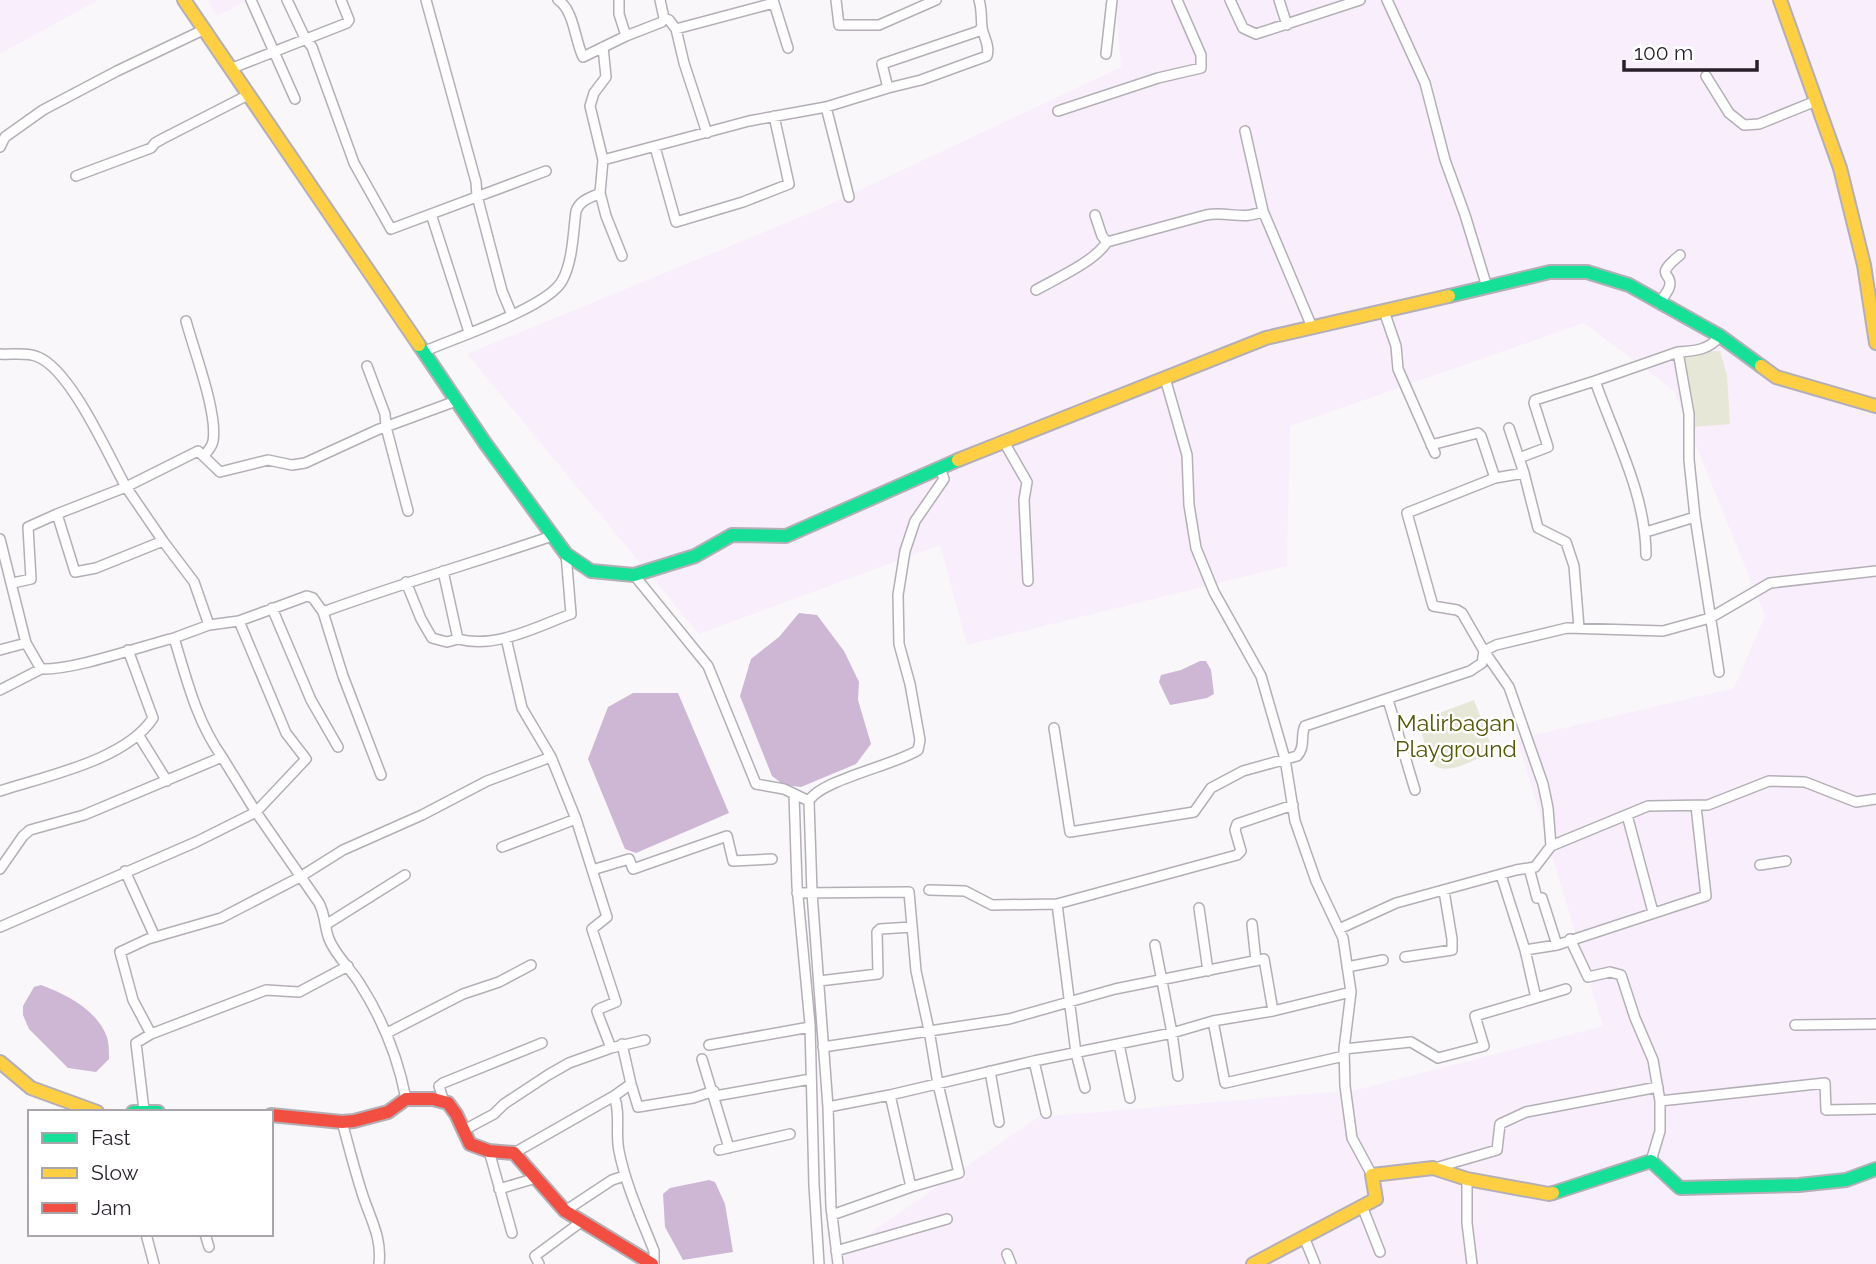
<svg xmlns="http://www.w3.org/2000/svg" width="1876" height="1264" viewBox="0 0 1876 1264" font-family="Raleway,sans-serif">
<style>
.built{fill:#f9effc}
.green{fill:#e6e7d7}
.water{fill:#cdb7d4}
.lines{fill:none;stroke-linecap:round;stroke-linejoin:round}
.street-casing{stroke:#b4afb6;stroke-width:12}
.fast-casing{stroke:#b4afb6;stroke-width:16}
.slow-casing{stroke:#b4afb6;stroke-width:16}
.jam-casing{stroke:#b4afb6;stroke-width:16}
.street{stroke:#fefefe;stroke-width:9}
.fast{stroke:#16e098;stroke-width:12}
.slow{stroke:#ffcf43;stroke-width:12}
.jam{stroke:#f24e42;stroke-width:12}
.labels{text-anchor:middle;stroke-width:5;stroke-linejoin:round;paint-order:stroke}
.park-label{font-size:23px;fill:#545706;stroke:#fff}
</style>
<rect width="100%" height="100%" fill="#f9f7fa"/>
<!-- built -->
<path class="built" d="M 0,0 L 98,0 L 0,54 Z
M 207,0 L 249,0 L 217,16 Z
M 1115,0 L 1876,0 L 1876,1264 L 836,1264 L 834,1258 L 1038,1117 L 1356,1090 L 1603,1026 L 1517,739 L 1734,688 L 1765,616 L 1674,391 L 1584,323 L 1290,426 L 1287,566 L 967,645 L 940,545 L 699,634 L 467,354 L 815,211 L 1121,67 Z"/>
<!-- green -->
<path class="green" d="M 1720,351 L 1727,375 L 1730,424 L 1693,427 L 1683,353 Z
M 1474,700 L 1493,751 C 1475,759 1444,780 1430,761 L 1418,721 Z"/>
<!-- water -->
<path class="water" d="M 799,613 L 817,615 L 844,651 L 859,682 L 858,700 L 871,744 L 856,764 L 801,787 L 784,785 L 772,776 L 740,696 L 751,659 L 779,637 Z
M 1200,661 L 1206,661 L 1211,670 L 1214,694 L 1207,698 L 1170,705 L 1159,682 L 1161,675 L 1181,670 Z
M 633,693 L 678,693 L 729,813 L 636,853 L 625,849 L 588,759 L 608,707 Z
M 41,985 C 66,994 97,1010 107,1037 C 109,1044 109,1052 109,1059 L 96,1072 L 68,1068 L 29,1029 L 23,1015 L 23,1006 L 34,987 Z
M 709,1180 L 715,1182 L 725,1204 L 733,1252 L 683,1260 L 665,1227 L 663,1194 L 670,1188 Z"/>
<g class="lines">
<!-- street casing -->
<g class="street-casing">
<path id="street" d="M 251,0 L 295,99
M 287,0 L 305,38 L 312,47 L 354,163 L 391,229 L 546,171
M 426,0 L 476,182 L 477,196 L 502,291 L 512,315
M 558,0 C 574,10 575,41 583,57 L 626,36 L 662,22 L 664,18 L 660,0
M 619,0 L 619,14 L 626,36
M 773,0 L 788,48
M 836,0 L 839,25 L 879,25 L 936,0
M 1230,0 L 1243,28 L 1256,34 L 1360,0
M 1279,0 L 1287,25
M 1387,0 L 1425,83 L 1445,160 L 1465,215 L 1487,287
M 664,18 L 669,20 L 676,29 L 684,63 L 707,133
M 676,29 L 774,3
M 1106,54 L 1112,0
M 230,69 L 347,23 L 349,20 L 341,0
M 1706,76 L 1729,113 L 1744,125 L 1759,124 L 1816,101
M 888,88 L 882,64 L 979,31 L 982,26
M 826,107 L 849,197
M 1058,111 L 1158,78 L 1201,68 L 1201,55 L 1177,0
M 1245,131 L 1263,211 L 1312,327
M 0,147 L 5,137 L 43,110 L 117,71 L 203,30
M 655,147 L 676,222 L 743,202 L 789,184 L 774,116
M 603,160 L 749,121 L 826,107 L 888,88 L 921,80 L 987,56 C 990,46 984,38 982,28 C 981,18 982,10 979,0
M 76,176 L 151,148 L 155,143 L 164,138 L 248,95
M 600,193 L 603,160 L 590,106 L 594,93 L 606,77 L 603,47
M 431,214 L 469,332
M 1107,242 L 1206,215 C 1229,211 1243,221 1263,211
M 1036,290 C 1057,278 1094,262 1107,242 L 1102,236 L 1095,215
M 1659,303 C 1662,299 1667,293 1669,288 C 1675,271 1651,279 1680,255
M 1384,311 L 1396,346 L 1398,369 L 1435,453
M 186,321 C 194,351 218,413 213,441 C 212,447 208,450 205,455
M 423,352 C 454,338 547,308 562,281 C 573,261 573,233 576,211 C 580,200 590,198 600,193 L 606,216 L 622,256
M 1678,352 C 1695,351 1709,350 1720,336
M 0,354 C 11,355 28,352 38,357 C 71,370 108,455 126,487 L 198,451 L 220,472 L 268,460 L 292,465 L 305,463 L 377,430 L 456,401
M 367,366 L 385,414 L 386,427 L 408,511
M 1165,378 L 1187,455 L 1189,505 L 1196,548 L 1214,592 L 1261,676 L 1285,759 L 1295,821 L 1316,881 L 1343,938 L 1351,992 L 1344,1049 L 1345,1086 L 1352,1138 L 1372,1175
M 1509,428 L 1524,473 L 1538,528 L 1566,542 L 1574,566 L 1579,628
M 1004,442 L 1027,482 L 1024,500 L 1028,581
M 1431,445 L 1478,433 L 1481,436 L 1495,478
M 1519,458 L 1548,447 L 1534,403 L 1535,400 L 1595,381
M 1524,473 L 1495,478 L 1407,513 L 1433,606 L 1457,610 L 1462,613 L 1484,651 L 1509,687 L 1543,784 L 1548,808 L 1551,846
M 1646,532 L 1695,517
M 0,539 L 26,643 L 41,669 C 75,670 138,647 174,638
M 1646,555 C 1646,495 1615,438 1595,381 L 1678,352 L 1689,414 L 1689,460 L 1695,517 L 1719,672
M 443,571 L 458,639 C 496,649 536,627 571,614 L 566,554
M 634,575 L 708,666 L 756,784 L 784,789 L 809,801
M 406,582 L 421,619 L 432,638 L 447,642 L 458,639
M 13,583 L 31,579 L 28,527 L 57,514
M 272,608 L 311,700 L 338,747
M 323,612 C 399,584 476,562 552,536
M 209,625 L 239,621 L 307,596 L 313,598 L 323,612 L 343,676 L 381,775
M 506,638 L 522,708 L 551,757 L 576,819 L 607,917 L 592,929 L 616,1002 L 599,1009 L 597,1011 L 599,1017 L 611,1048 L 645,1040
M 0,650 L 26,643
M 0,690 L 41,669
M 1388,700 L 1415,790
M 1054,728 L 1070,832 L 1194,812 L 1211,788 L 1243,771 L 1297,756 C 1306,747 1300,735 1305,726 L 1470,671 L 1482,663 L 1484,651 L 1496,645 L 1567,628 L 1663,631 L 1710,618 L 1770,583 L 1876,571
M 139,736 L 167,781
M 222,757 L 256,812 L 319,903 C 326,917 324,926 329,939 C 335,955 351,969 360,984 C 383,1020 398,1057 406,1099
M 0,791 C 46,776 126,760 153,718 L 128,650
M 794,794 L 797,886 L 810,1024 L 814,1185 L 819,1264
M 1627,815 L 1653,912
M 502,847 L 576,819
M 1760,865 L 1786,861
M 1529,868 L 1537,898 L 1542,898 L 1557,945
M 0,869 L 23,836 L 30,830 L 84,815 L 222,757 C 196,720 187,680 174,638 L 209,625 L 194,582 L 163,541 L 126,487 L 57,514 L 75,572 L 96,568 L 163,541
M 592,870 L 629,859 L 633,869 L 727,836 L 733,861 L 772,859
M 125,871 L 155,937
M 929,890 L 965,891 L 992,905 L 1057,904 L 1237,855 L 1241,851 L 1235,830 L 1237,824 L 1293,805
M 797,893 L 909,892 L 916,971 L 929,1030 L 938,1084 L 959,1173 L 911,1187 L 890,1095 L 1034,1061 L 1172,1033 L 1213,1021 L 1273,1011 L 1351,992
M 1057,904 L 1076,1053 L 1085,1088
M 1199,908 L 1208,971
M 327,924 L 405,875
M 1252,924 L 1256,961
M 0,927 L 196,842 L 256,812 L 306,759 L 286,733 L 239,621
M 1339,929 L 1396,903 L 1516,870 L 1535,867 L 1551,846 L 1648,806 L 1708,805 L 1769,781 L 1805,782 L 1856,802 L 1876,799
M 1570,939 L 1588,977 L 1610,972 L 1621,975 L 1635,1018 L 1653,1060 L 1660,1101 L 1660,1131 L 1651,1161
M 1155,945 L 1172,1033 L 1178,1076
M 1525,950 L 1557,945 L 1706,896 L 1696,806
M 1405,957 L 1452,950 L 1452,939 L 1444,891
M 1347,967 L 1383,960
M 819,981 L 878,974 L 877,932 L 880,929 L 912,927
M 1536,998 L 1566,989
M 1213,1021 L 1225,1083 L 1344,1056
M 1795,1025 L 1876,1024
M 387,1033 L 463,994 L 499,982 L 531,965
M 151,1034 L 133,1000 L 120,952 L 148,939 L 221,918 L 300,877 L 343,850 L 422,815 L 487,781 L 551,757
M 622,1044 L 631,1084
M 1119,1044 L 1130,1098
M 709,1045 L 810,1027
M 823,1047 L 1009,1019 L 1115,989 L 1264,959 L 1273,1011
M 1344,1049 L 1411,1042 L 1438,1058 L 1484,1046 L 1475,1016 L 1536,998 L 1525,950 L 1501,875
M 702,1059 L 729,1148
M 1034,1061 L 1046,1113
M 990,1071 L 999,1122
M 614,1096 L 631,1084 L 638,1107 L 693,1098 L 714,1091
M 715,1096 L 811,1079
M 1660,1101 L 1825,1083 L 1826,1110 L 1876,1109
M 444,1102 L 439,1086 L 443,1083 L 542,1043
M 828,1107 L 812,893 L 809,801 C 820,780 896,765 918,750 L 920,740 L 910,684 L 899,644 L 898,595 L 905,551 L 915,521 L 944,479 L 940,468
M 144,1110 L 136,1043 L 151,1034 L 266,990 L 299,992 L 348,966
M 342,1122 C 349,1147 355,1172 363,1196 C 371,1220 382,1238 379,1264
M 464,1130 L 494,1114 L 504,1104 L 548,1075 L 569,1063 L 611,1048
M 719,1150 L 790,1134
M 489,1151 L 512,1233
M 514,1153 L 614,1096 C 621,1113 615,1133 619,1151 C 626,1186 641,1218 654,1251 L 654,1264
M 1435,1168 L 1497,1150 L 1500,1124 L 1526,1112 L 1658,1087
M 1467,1179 L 1467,1223 L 1472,1264
M 499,1189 L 536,1178
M 1362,1206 L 1380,1252
M 565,1211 L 612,1180 L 624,1176
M 832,1215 L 911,1187
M 146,1234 L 154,1264
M 205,1234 L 209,1247
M 1304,1237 L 1315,1264
M 836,1251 L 947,1219
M 1007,1254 L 1011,1264
M 539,1264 L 535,1256 L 581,1222
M 838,1264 L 831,1207 L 828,1107 L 890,1095"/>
</g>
<!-- fast casing -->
<g class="fast-casing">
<path id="fast" d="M 1449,296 L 1550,272 L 1587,272 L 1629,285 L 1720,336 L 1761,366
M 419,345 L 485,443 L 566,554 L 591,571 L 634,575 L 695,556 L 732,535 L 786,536 L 958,460
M 133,1112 L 158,1112
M 1553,1193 L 1651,1161 L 1680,1188 L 1799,1185 L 1846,1180 L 1876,1169"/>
</g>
<!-- slow casing -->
<g class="slow-casing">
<path id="slow" d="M 184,0 L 419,345
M 1780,0 L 1840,168 L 1864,265 L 1876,343
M 1761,366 L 1776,377 L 1876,406
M 958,460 L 1266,338 L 1449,296
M 0,1062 L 31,1088 L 97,1112
M 1253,1264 L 1376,1199 L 1372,1175 L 1433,1168 L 1467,1179 L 1549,1194 L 1553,1193"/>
</g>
<!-- jam casing -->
<g class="jam-casing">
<path id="jam" d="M 271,1115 L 342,1122 L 354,1121 L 388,1112 L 406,1099 L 433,1099 L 448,1103 L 456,1114 L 470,1144 L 489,1151 L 514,1153 L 565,1211 L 652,1264"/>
</g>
<!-- street -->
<use href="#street" class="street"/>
<!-- fast -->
<use href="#fast" class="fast"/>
<!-- slow -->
<use href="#slow" class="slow"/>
<!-- jam -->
<use href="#jam" class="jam"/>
</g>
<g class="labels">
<!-- park labels -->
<g class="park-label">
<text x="1456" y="731">Malirbagan<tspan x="1456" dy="26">Playground</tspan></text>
</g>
</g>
<!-- legend -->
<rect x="28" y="1110" width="245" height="126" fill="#ffffff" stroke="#a9a5aa" stroke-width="2"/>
<rect x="42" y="1133" width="35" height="10" fill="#16e098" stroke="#a9a5aa" stroke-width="2"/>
<text x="91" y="1145" font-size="21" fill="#271f2a">Fast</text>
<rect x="42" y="1168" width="35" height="10" fill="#ffcf43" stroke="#a9a5aa" stroke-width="2"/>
<text x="91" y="1180" font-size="21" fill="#271f2a">Slow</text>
<rect x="42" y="1203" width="35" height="10" fill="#f24e42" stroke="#a9a5aa" stroke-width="2"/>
<text x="91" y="1215" font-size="21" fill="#271f2a">Jam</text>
<!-- scale -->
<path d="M1624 60v10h133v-10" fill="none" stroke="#271f2a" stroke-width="3.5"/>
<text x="1634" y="60" font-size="21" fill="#271f2a" stroke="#ffffff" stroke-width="5" paint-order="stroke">100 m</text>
</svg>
